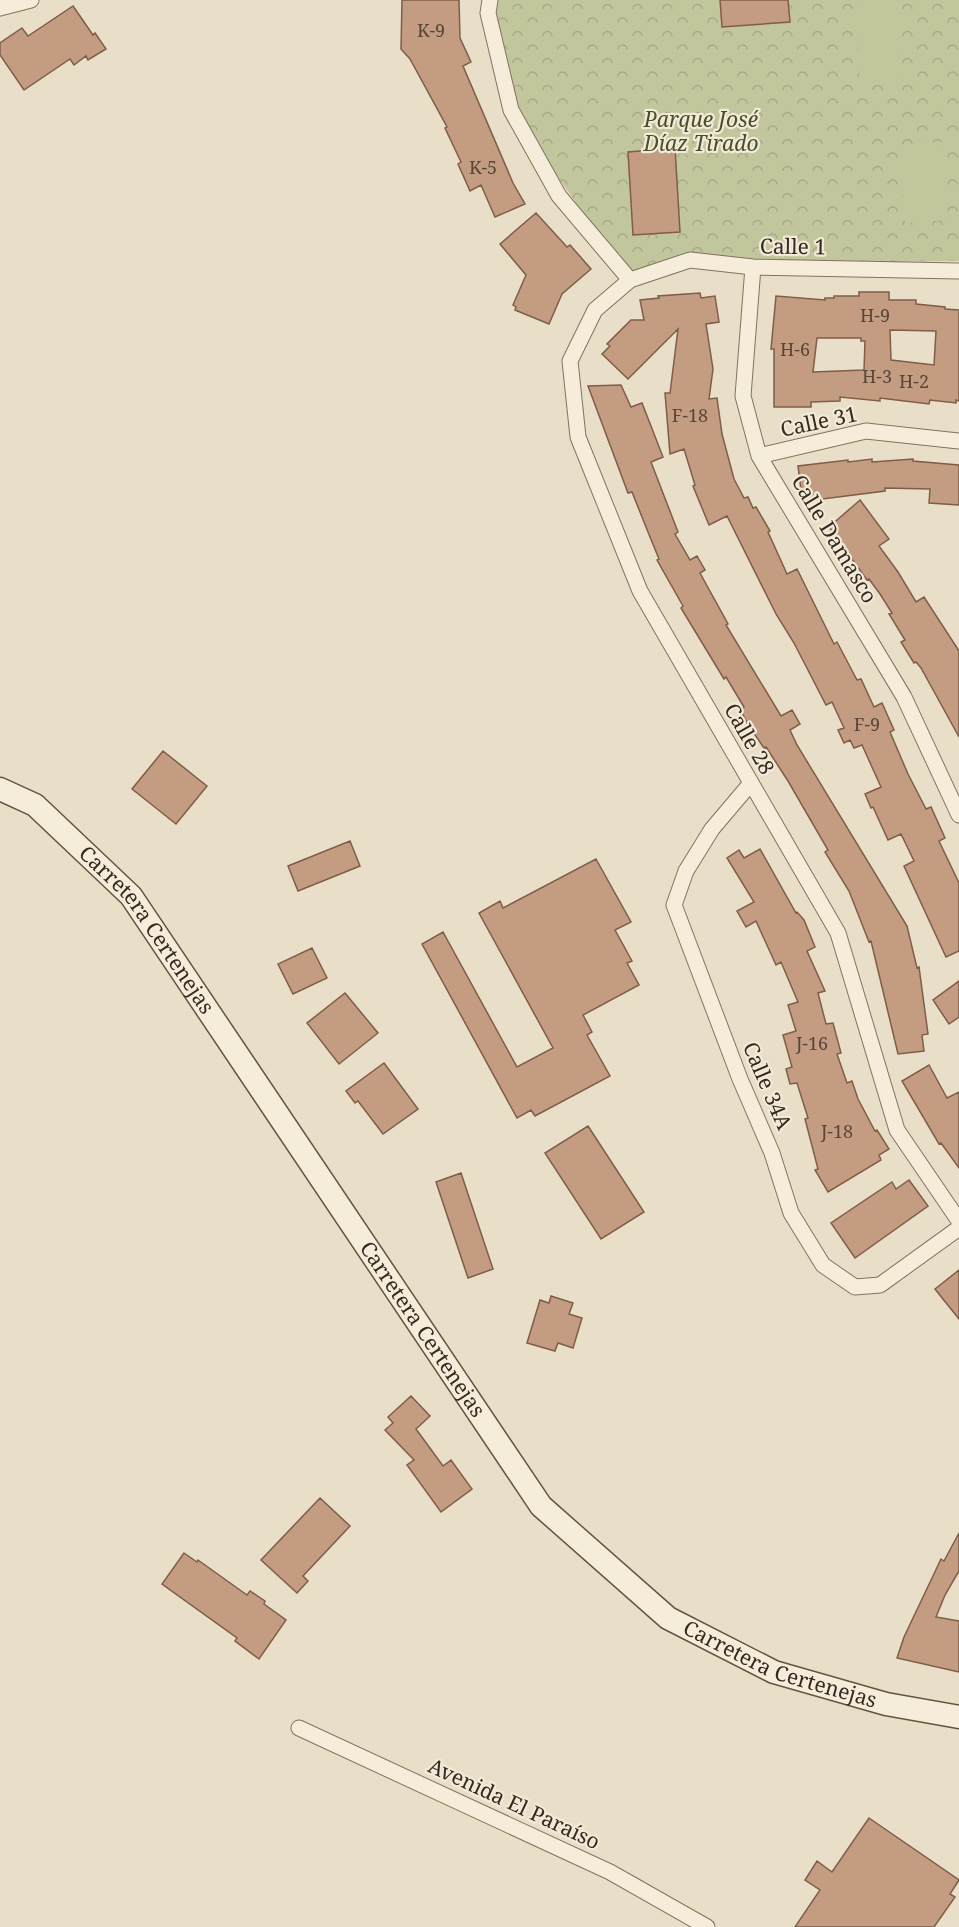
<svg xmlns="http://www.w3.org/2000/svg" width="959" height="1927" viewBox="0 0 959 1927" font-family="'Noto Serif',serif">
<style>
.park{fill:url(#park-crowns)}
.pitch{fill:#c2c69d}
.building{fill:#c39c82;stroke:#7f5d48;stroke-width:1.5;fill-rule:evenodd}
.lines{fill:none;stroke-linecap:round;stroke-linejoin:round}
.minor-casing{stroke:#83725f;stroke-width:17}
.secondary-casing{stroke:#655342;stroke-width:25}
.minor{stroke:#f5ecda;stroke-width:15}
.secondary{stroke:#f5ecda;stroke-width:22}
.labels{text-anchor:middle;stroke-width:4.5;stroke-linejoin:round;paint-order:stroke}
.number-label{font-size:18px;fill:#584639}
.park-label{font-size:21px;font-style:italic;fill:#474f2a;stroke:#f2e9d7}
.street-label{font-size:21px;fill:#352a21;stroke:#f2e9d7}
</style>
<defs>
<pattern id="park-crowns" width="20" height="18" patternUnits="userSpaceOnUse" patternTransform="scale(1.5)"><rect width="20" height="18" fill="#c2c69d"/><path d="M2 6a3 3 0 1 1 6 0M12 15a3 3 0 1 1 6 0" fill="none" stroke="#a7aa87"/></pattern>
</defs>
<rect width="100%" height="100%" fill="#e9dfc8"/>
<!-- park -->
<path class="park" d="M 493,0 L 959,0 L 959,261 L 676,265 L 630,280 L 511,110 Z"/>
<!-- pitch -->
<path class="pitch" d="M 898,0 L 903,76 L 860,79 L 855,1 Z
M 943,142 L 948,220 L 905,223 L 899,145 Z"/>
<!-- building -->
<path class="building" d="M 402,0 L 459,0 L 460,38 L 471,62 L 463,66 L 513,183 L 525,204 L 495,217 L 481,185 L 470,191 L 458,164 L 461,162 L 445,128 L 447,127 L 410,59 L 401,49 Z
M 720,0 L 788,0 L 790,22 L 722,27 Z
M 73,6 L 93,35 L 95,33 L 106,49 L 88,60 L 86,56 L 74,65 L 70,59 L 24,90 L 0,55 L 0,43 L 22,28 L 28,36 Z
M 675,148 L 680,232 L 633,235 L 628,152 Z
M 536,213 L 567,247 L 570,245 L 591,269 L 562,294 L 549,324 L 515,310 L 516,307 L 513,305 L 526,275 L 500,244 Z
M 859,292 L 889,292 L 889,300 L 916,300 L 916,304 L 945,307 L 945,309 L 959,310 L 959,401 L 956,400 L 956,403 L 930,400 L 929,404 L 888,399 L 880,398 L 880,401 L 840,397 L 840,401 L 811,402 L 811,407 L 774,407 L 774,349 L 771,349 L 776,296 L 825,300 L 825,298 L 834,298 L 834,296 L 859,296 ZM 890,330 L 936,331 L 934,365 L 891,360 ZM 817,338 L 861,338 L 861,341 L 865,341 L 864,370 L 813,372 Z
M 700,293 L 701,298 L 715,296 L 719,322 L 706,324 L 713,369 L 709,399 L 717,398 L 722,434 L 734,479 L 744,498 L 748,497 L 753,508 L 756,507 L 770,531 L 768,532 L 787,574 L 797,569 L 834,644 L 837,642 L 857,680 L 861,679 L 874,707 L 882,703 L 894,730 L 890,732 L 908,774 L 926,809 L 931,807 L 945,838 L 939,841 L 959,883 L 959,951 L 946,957 L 904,866 L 914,861 L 901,834 L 888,840 L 873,807 L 871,808 L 865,794 L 881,787 L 862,745 L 854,748 L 850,740 L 844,743 L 838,730 L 844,728 L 832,702 L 826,705 L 794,643 L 776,614 L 727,516 L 709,525 L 693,486 L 695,485 L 684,449 L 670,454 L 665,393 L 670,393 L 678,329 L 628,379 L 602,354 L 610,346 L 607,344 L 631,320 L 644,320 L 640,300 L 659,298 L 658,296 Z
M 621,385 L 631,407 L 642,403 L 663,457 L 651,462 L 678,532 L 675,534 L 690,560 L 697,556 L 705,570 L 700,573 L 728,624 L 726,625 L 781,716 L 792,710 L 800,724 L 790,730 L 797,745 L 907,926 L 917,968 L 919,967 L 928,1034 L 922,1035 L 924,1051 L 898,1054 L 871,941 L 869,942 L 849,891 L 825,852 L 828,850 L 788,781 L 766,747 L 764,748 L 747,723 L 740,709 L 744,707 L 726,677 L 724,679 L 681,608 L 683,606 L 657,560 L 659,559 L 648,532 L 632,492 L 628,493 L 588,386 Z
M 872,459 L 872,462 L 913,459 L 913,461 L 959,465 L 959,505 L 929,503 L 930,489 L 885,488 L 885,491 L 807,501 L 806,489 L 801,490 L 798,466 L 848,460 L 848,462 Z
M 860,500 L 889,539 L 879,546 L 898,572 L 916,602 L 924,597 L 959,651 L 959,737 L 921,668 L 916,662 L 914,663 L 901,642 L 905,640 L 889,614 L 892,613 L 880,594 L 869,579 L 867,580 L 829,527 Z
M 163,751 L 207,786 L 176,824 L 132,789 Z
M 350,841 L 360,866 L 298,891 L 288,866 Z
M 760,849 L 796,913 L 797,912 L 804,920 L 815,947 L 807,951 L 825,991 L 818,993 L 826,1024 L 833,1023 L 841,1053 L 837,1054 L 847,1083 L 852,1081 L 858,1099 L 875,1131 L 877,1130 L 889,1149 L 879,1155 L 881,1160 L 828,1192 L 815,1170 L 818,1169 L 805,1119 L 808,1118 L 797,1083 L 790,1084 L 786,1069 L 792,1067 L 783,1035 L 796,1031 L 788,1005 L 798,1002 L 781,962 L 776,965 L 756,921 L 746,927 L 737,911 L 754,902 L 727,858 L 739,850 L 744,858 Z
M 596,859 L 631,922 L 615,930 L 632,961 L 627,963 L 639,985 L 583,1015 L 592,1032 L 587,1035 L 610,1076 L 535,1116 L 531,1110 L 517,1118 L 422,944 L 443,932 L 517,1067 L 553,1048 L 479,913 L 500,901 L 503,908 Z
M 312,948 L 327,978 L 293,994 L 278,964 Z
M 959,981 L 959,1017 L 949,1024 L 933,1000 Z
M 345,993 L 378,1033 L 339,1064 L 307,1023 Z
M 384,1063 L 418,1109 L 383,1134 L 358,1101 L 355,1103 L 346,1091 Z
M 929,1065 L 947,1098 L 959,1092 L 959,1168 L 941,1143 L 939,1144 L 902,1081 Z
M 588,1126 L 644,1212 L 601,1239 L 545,1153 Z
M 461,1173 L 493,1269 L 468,1278 L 436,1182 Z
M 909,1180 L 928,1206 L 855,1258 L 831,1223 L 892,1182 L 896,1189 Z
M 959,1270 L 959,1319 L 935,1289 Z
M 551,1296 L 573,1303 L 569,1314 L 582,1318 L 573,1348 L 558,1343 L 555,1351 L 527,1343 L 540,1300 L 549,1303 Z
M 411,1396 L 430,1416 L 416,1429 L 443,1466 L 451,1460 L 472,1489 L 441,1512 L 407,1465 L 414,1460 L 385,1430 L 393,1423 L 388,1417 Z
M 320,1498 L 350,1526 L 303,1576 L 308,1581 L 297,1593 L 261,1560 Z
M 959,1533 L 959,1571 L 945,1595 L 936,1617 L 959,1621 L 959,1672 L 897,1658 L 904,1637 L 941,1559 L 944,1561 Z
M 184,1553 L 197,1562 L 198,1560 L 247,1595 L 250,1591 L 265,1601 L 264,1604 L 286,1620 L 259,1659 L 235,1641 L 237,1638 L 162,1584 Z
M 869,1818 L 959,1880 L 950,1894 L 955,1897 L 934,1927 L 795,1927 L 820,1890 L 805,1880 L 817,1861 L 832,1872 Z"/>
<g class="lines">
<!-- minor casing -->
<g class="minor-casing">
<path id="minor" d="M 490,0 L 488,13 L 511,110 L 559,196 L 630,280
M 0,8 L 31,0
M 753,267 L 743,396 L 759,456 L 904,697 L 959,815
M 959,271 L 753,267 L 690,260 L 630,280 L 595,310 L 570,361 L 578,437 L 640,591 L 838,933 L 897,1130 L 959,1221
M 759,456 L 866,431 L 959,441
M 751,783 L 712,829 L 686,871 L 674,905 L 740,1079 L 772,1153 L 791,1213 L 823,1265 L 855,1287 L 880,1285 L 959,1228
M 299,1728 L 610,1872 L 707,1927"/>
</g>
<!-- secondary casing -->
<g class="secondary-casing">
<g id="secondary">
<path id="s1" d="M 0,789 L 35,805 L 131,896 L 541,1506 L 668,1618 L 774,1672 L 886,1704 L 959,1717"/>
</g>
</g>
<!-- minor -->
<use href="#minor" class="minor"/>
<!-- secondary -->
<use href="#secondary" class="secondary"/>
</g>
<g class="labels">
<!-- number labels -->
<g class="number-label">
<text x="431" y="37">K-9</text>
<text x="483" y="174">K-5</text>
<text x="875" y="322">H-9</text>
<text x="795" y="356">H-6</text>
<text x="877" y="383">H-3</text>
<text x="914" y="388">H-2</text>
<text x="690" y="422">F-18</text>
<text x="867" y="731">F-9</text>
<text x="812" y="1050">J-16</text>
<text x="837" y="1138">J-18</text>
</g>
<!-- park labels -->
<g class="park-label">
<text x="701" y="127">Parque José<tspan x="701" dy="24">Díaz Tirado</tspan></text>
</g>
<!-- street labels -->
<g class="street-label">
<text transform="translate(793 247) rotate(1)" y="7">Calle 1</text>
<text transform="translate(819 422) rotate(-12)" y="7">Calle 31</text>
<text transform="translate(834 539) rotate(59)" y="7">Calle Damasco</text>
<text transform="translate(749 739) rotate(60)" y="7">Calle 28</text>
<text dy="7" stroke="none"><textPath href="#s1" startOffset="207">Carretera Certenejas</textPath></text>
<text transform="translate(767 1086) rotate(67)" y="7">Calle 34A</text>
<text dy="7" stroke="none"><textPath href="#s1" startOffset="693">Carretera Certenejas</textPath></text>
<text dy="7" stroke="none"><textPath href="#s1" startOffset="1197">Carretera Certenejas</textPath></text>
<text transform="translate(514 1804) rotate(25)" y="7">Avenida El Paraíso</text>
</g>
</g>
</svg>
